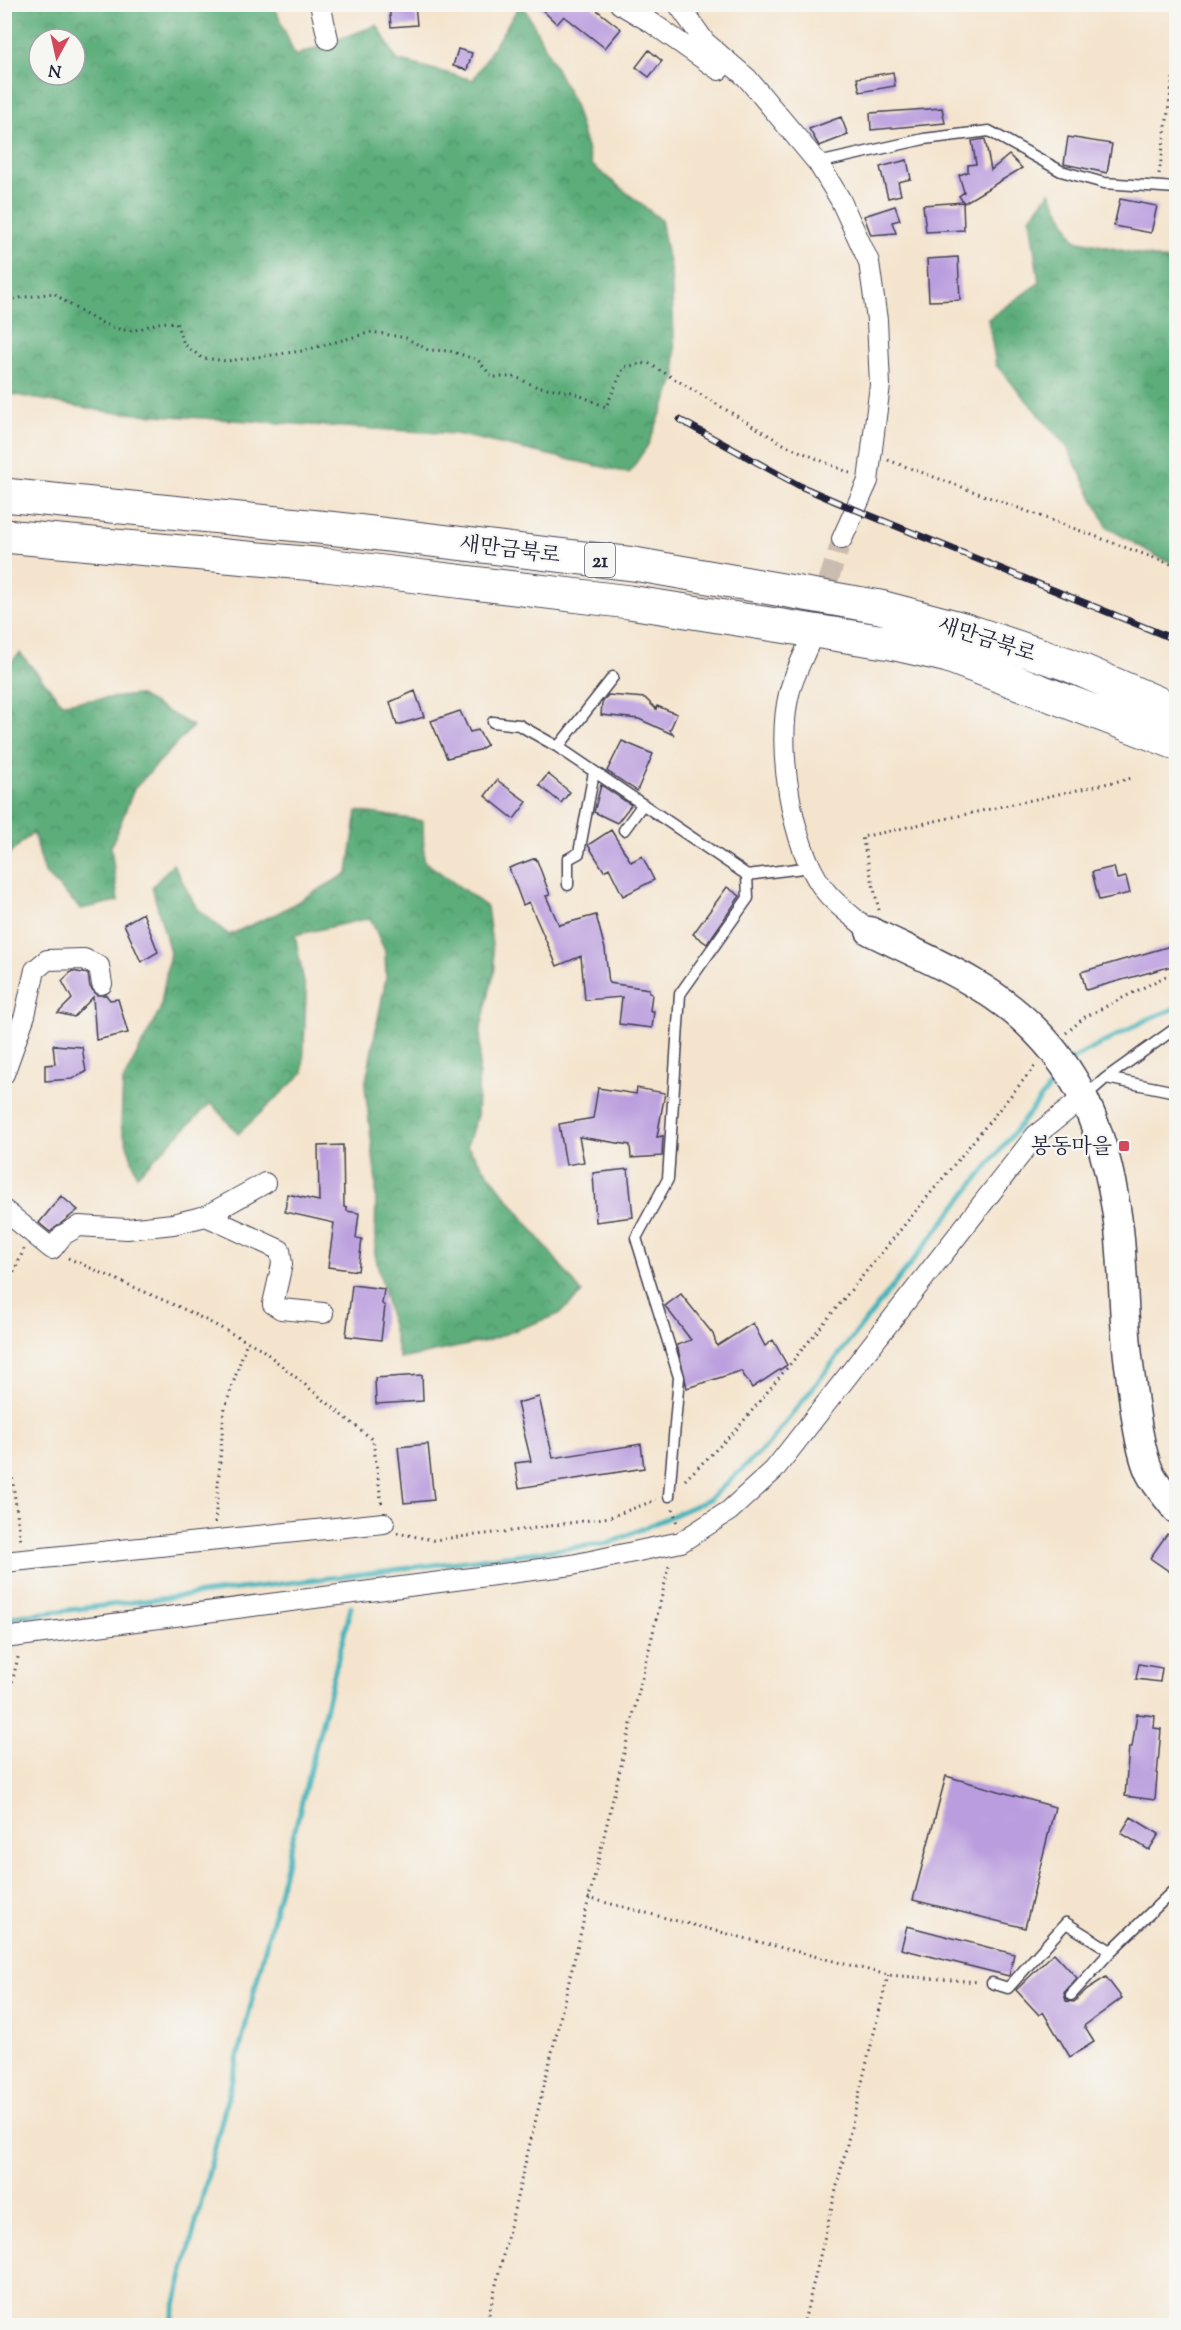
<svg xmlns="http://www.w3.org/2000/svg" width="1181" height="2330" viewBox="0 0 1181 2330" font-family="'Sorts Mill Goudy','Noto Serif KR',serif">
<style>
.forest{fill:url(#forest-crowns);stroke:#3f685a;stroke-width:1.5;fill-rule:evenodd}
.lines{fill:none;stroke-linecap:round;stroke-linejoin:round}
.stream{stroke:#42b2ba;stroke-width:5}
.building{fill:#ba9dde}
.street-tunnel{stroke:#cabdb0;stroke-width:20;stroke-dasharray:20 10;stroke-linecap:butt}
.lane-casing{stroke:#423f51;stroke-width:13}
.street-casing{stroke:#423f51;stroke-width:22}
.secondary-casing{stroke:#423f51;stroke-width:31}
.highway-casing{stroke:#423f51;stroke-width:35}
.path{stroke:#423f51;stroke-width:3;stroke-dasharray:1.5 4.5;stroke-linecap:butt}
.lane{stroke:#fff;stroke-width:10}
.street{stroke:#fff;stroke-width:20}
.secondary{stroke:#fff;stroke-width:28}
.highway{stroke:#fff;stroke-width:33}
.rail-casing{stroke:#22223b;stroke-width:7}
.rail{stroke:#f6f6f2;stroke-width:4.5;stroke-dasharray:14;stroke-linecap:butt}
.poi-dot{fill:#d1495b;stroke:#f6f6f2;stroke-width:2}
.labels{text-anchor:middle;stroke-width:4.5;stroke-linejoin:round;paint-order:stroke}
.shield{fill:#f6f6f2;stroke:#626272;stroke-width:1.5}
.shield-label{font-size:20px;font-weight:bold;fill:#22223b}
.street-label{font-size:21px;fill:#22223b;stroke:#f6f6f2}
.poi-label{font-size:21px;fill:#22223b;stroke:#f6f6f2;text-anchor:end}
</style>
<defs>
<pattern id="forest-crowns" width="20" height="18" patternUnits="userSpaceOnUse" patternTransform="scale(1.5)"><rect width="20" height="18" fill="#5cad7a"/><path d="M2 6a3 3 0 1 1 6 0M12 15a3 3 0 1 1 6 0" fill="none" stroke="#4c8c65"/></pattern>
</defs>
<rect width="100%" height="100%" fill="#f6f6f2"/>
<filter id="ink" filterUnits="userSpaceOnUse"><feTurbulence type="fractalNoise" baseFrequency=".0167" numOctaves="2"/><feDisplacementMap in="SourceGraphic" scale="12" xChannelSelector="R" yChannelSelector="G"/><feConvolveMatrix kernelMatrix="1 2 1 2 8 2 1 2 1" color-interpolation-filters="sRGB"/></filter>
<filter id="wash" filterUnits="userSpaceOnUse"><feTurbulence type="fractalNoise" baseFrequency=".008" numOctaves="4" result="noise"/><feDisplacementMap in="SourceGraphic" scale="24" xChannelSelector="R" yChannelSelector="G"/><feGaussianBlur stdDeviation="1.35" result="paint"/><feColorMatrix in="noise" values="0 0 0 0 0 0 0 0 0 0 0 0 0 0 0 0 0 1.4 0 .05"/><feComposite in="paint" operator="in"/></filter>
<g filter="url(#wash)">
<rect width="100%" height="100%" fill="#f4e4cd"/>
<!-- forest -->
<path class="forest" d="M 4,5 L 274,5 L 295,56 L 377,25 L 397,60 L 473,80 L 520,5 L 523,5 L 573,101 L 592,165 L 661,220 L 671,274 L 676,377 L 648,445 L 629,473 L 456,434 L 108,412 L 5,393 ZM 39,39 L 75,39 L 75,75 L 39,75 Z
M 1050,192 L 1075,240 L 1176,262 L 1176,564 L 1162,559 L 1108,528 L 1067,447 L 996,365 L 988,319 L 1039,283 L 1030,218 Z
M 20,653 L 62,703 L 138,695 L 193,726 L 134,789 L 111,847 L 118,901 L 81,909 L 45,873 L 33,832 L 5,858 L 5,668 Z
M 357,811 L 423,821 L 424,861 L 487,907 L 495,968 L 481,1027 L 477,1115 L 467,1146 L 582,1293 L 559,1314 L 487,1341 L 400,1359 L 375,1254 L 376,1182 L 365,1086 L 386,978 L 385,951 L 370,918 L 295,935 L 306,994 L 303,1073 L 238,1134 L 211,1103 L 137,1175 L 121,1126 L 123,1081 L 160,1010 L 170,952 L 152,887 L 173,864 L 196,907 L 229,935 L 280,912 L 348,873 Z"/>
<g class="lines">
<!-- stream -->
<path class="stream" d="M 1071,1060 L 1148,1019 L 1176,1008
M 4,1618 L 610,1543 L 710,1499 L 767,1446 L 1060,1074
M 170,2326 L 351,1607"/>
</g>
<g id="blocks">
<!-- building -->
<path class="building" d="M 389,4 L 415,4 L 417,25 L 391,27 Z
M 536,4 L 589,4 L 621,29 L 605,48 L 564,16 L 557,24 Z
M 458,49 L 472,53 L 467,70 L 453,66 Z
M 649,50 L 662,61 L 649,77 L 636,67 Z
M 893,72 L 895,86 L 860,92 L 857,78 Z
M 942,108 L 945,123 L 871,130 L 870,113 Z
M 841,117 L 848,135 L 819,146 L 809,129 Z
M 1068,137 L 1112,144 L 1107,173 L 1064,164 Z
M 985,139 L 991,170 L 1009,155 L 1022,168 L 964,203 L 959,196 L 964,192 L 959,175 L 968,172 L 968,165 L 976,164 L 972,141 Z
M 907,160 L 911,179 L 898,182 L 901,195 L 888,198 L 880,167 Z
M 1120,199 L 1157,206 L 1151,233 L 1114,226 Z
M 963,202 L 964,230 L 926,232 L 923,205 Z
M 895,206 L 900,220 L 892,222 L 896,233 L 871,235 L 864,216 Z
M 958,257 L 960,300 L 929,301 L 927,259 Z
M 415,691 L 424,717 L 397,725 L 390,702 Z
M 608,695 L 645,698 L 656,709 L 657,706 L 677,714 L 670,730 L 674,735 L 639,719 L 601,715 L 602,703 Z
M 460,711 L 470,732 L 478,730 L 487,745 L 479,750 L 447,758 L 431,721 Z
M 622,741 L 653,754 L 637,791 L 607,771 Z
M 548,774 L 570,792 L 561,803 L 539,785 Z
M 497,780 L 527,802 L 514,819 L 485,796 Z
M 601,785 L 631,805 L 617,823 L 594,812 Z
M 611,830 L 631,862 L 642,856 L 654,880 L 623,896 L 609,868 L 604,871 L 588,845 Z
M 536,858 L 550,895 L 546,896 L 559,925 L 596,915 L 605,949 L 609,983 L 649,989 L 649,993 L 652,994 L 650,1011 L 654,1011 L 652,1028 L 619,1024 L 622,997 L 585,1000 L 581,956 L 557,966 L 529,902 L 523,905 L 509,868 Z
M 1114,867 L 1117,879 L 1126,877 L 1130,893 L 1099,900 L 1092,872 Z
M 727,887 L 740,896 L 707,944 L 693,934 Z
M 143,913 L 158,952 L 141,962 L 124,924 Z
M 1174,945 L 1176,965 L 1086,990 L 1081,972 Z
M 72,971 L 88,974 L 90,987 L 97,995 L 106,995 L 110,1000 L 118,999 L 128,1033 L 96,1040 L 93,997 L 74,1017 L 58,1013 L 72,999 L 62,981 Z
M 53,1045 L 82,1047 L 86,1072 L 72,1079 L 45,1081 L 45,1065 L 55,1064 Z
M 598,1088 L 636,1094 L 637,1088 L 665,1093 L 657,1137 L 663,1136 L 662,1156 L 631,1158 L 630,1145 L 579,1137 L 584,1162 L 566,1165 L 559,1124 L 593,1118 Z
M 343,1145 L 344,1207 L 347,1208 L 347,1211 L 359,1213 L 356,1238 L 362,1239 L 358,1271 L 328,1267 L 334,1223 L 285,1212 L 287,1194 L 319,1201 L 318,1146 Z
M 628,1169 L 633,1217 L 596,1222 L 593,1173 Z
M 61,1196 L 78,1210 L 50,1232 L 39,1223 Z
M 352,1285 L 384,1289 L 382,1304 L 385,1306 L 381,1340 L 346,1336 Z
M 681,1294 L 713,1334 L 717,1346 L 753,1323 L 765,1346 L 773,1340 L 787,1365 L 752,1388 L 741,1371 L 687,1388 L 677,1345 L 691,1340 L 665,1306 Z
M 422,1375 L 423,1401 L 376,1404 L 375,1378 Z
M 539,1397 L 553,1458 L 641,1444 L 644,1468 L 519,1488 L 515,1463 L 531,1461 L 517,1403 Z
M 428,1444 L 434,1500 L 404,1503 L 398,1447 Z
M 1167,1534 L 1176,1540 L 1176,1576 L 1150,1558 Z
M 1139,1664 L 1162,1668 L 1160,1682 L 1136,1679 Z
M 1137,1714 L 1155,1716 L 1154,1728 L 1161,1729 L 1155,1800 L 1125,1796 L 1129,1747 L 1132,1747 Z
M 946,1776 L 1055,1807 L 1025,1928 L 913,1900 Z
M 1131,1817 L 1159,1834 L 1149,1850 L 1121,1833 Z
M 907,1926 L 1014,1954 L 1009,1976 L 901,1949 Z
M 1054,1953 L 1077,1978 L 1064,1993 L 1066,2001 L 1074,2002 L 1087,1989 L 1106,1977 L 1122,1998 L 1084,2026 L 1094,2042 L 1070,2057 L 1043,2012 L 1039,2015 L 1016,1990 Z"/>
</g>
</g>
<g filter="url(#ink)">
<use href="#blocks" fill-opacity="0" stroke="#423f51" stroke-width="1.5"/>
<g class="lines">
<!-- street-tunnel -->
<path class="street-tunnel" d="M 809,640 L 842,539"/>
<!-- lane casing -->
<g class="lane-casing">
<path id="lane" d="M 818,163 L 924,139 L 989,131 L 1061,171 L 1104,183 L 1176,188
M 493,722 L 519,725 L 558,747 L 747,875 L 811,867
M 558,747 L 613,677
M 624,830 L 643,804
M 568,885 L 568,859 L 579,853 L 594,772
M 1106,1078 L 1176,1028
M 1084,1097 L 1106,1078 L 1176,1092
M 669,1496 L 679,1377 L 636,1238 L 668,1179 L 680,994 L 748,898 L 747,875
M 992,1983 L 1008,1988 L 1066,1923 L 1111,1951
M 1071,1995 L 1111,1951 L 1176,1888"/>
</g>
<!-- street casing -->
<g class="street-casing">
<path id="street" d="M 320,4 L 328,39
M 620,4 L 652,23 L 719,70
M 678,4 L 705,42 L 747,78 L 818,163 L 840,199 L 869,262 L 877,320 L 880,385 L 868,481 L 842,539
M 809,643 C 802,660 793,677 789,694 C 776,747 791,844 823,888 C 834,904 855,918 870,931
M 4,1074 L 25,1015 L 35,970 L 47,960 L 84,959 L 99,966 L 102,984
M 4,1210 L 52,1249 L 63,1235 L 79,1226 L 127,1229 L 173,1224 L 206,1216 L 265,1183
M 206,1216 L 280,1250 L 282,1264 L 273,1304 L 281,1309 L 323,1313
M 4,1562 L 384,1523
M 4,1638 L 572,1565 L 681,1542 L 729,1511 L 774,1470 L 1036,1135 L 1084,1097"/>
</g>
<!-- secondary casing -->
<g class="secondary-casing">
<path id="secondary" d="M 870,931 C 904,948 940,963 972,982 C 1071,1040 1105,1120 1119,1229 C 1124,1274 1123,1320 1129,1365 C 1133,1393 1138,1449 1150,1473 C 1156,1485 1168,1498 1176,1509"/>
</g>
<!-- highway casing -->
<g class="highway-casing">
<path id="highway" d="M 4,495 L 338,529 L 634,564 L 880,607 L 963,629 L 1067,664 L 1176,711
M 4,536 L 326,565 L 629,602 L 891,643 L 948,656 L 1176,743"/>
</g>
<!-- path -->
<path class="path" d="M 1176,73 L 1173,78 L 1176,83
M 1159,174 L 1173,78
M 4,293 L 12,299 L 54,293 C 70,306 114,335 135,330 C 153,326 156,320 176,323 L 184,344 L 202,358 L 227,361 L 302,351 L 372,332 L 406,338 L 428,350 L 450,351 L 478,360 L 492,377 L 516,377 L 535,386 L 572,392 L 606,407 L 624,367 L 648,363 L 785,445 L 850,473
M 888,460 L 1176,566
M 879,910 L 862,837 L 1132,778
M 1066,1033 L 1085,1017 L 1176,971
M 68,1258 L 188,1311 L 260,1348 L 373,1440 L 382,1507
M 4,1294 L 24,1249
M 4,1419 L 21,1542
M 685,1480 L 736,1430 L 1035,1066
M 673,1509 L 677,1523
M 215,1523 L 224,1411 L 247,1341
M 397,1533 L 433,1540 L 529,1529 L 610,1517 L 656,1500
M 4,1717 L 19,1653
M 588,1898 L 888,1975 L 979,1982
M 486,2326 L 670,1562
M 803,2326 L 888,1975"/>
<!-- lane -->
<use href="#lane" class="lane"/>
<!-- street -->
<use href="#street" class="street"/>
<!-- secondary -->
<use href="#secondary" class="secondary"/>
<!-- highway -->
<use href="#highway" class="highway"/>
<!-- rail casing -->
<g class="rail-casing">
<path id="rail" d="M 680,420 L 800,486 L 837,502 L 1176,640"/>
</g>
<!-- rail -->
<use href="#rail" class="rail"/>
</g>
</g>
<!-- markers -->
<rect class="poi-dot" x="1118" y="1140" width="12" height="12" rx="3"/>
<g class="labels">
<!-- shield labels -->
<rect class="shield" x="585" y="543" width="30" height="34" rx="4.5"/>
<g class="shield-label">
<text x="600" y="567">21</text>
</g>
<!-- street labels -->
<g class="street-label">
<text transform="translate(510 549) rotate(7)" y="7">새만금북로</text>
<text transform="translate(987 639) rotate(18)" y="7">새만금북로</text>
</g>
<!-- poi labels -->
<g class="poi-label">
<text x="1112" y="1153">봉동마을</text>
</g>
</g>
<!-- margin -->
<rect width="1181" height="2330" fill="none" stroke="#f6f6f2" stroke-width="24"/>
<!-- north arrow -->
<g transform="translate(57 57) rotate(188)"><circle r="28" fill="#f6f6f2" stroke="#a1a1a9" stroke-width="1.5"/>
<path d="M0-4.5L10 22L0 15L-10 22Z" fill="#d1495b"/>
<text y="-9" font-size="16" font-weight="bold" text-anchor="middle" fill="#22223b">N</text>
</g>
</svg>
